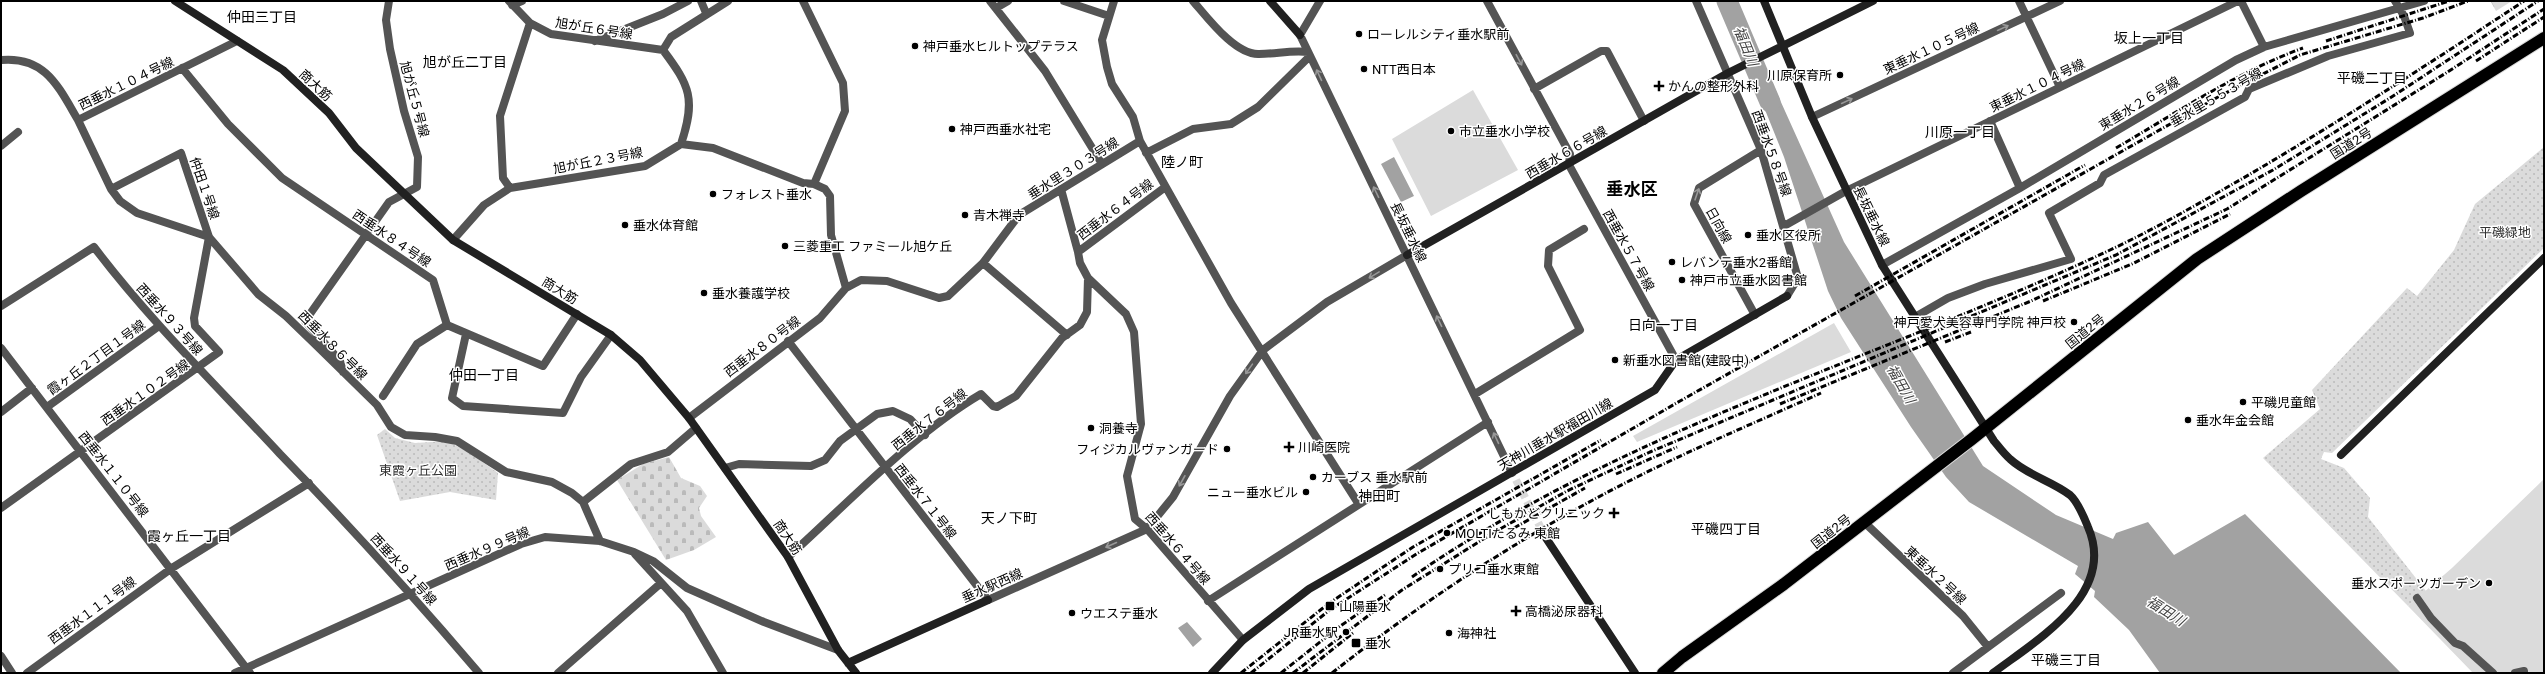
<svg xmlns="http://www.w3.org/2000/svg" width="2545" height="674" viewBox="0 0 2545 674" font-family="Roboto,'Noto Sans JP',sans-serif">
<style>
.grass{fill:#dbdbdb}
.forest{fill:url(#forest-firs)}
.cemetery{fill:url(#cemetery-stones)}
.park{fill:url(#park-dots)}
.water{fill:#a2a2a2}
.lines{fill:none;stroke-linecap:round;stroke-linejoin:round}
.river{stroke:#a2a2a2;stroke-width:21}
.secondary-tunnel{stroke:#d9d9d9;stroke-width:8;stroke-dasharray:8 4;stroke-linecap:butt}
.highway-casing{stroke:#dbdbdb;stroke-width:14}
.street{stroke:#545454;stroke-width:8}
.secondary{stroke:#212121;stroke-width:8}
.highway{stroke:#000;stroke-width:12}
.rail{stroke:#000;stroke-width:3;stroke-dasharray:6 2 1 2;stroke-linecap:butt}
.oneway{stroke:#989898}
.poi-dot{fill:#000;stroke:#fff;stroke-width:1.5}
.labels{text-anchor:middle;stroke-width:3;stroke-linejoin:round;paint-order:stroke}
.street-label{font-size:13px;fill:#000;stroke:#fff}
.poi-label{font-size:13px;fill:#000;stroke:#fff;text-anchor:start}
.park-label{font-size:13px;fill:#323232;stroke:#fff}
.neighbourhood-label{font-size:14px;fill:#000;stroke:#fff}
.water-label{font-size:14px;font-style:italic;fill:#434343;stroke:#fff}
.district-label{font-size:17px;font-weight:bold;fill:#000;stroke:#fff}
</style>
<defs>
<pattern id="forest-firs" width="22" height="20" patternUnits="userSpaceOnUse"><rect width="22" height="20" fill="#dbdbdb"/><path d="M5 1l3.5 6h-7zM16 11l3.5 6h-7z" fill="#bababa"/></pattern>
<pattern id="cemetery-stones" width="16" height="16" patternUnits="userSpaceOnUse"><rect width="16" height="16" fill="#dbdbdb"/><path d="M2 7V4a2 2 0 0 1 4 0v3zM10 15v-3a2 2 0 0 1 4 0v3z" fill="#bababa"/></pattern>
<pattern id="park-dots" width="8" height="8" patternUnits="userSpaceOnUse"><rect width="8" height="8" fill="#dbdbdb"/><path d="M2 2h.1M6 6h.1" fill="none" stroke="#bababa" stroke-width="1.8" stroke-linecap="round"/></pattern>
</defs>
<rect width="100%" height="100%" fill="#fff"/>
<!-- grass -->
<path class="grass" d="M 1473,90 L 1518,170 L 1431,216 L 1392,139 Z
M 1834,323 L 1851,352 L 1637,442 L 1633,436 Z
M 2544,479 L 2544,673 L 2473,673 L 2408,606 L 2452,568 Z"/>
<!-- forest -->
<path class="forest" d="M 2494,1 L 2512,1 L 2496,11 L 2491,2 Z"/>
<!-- cemetery -->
<path class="cemetery" d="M 669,457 L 681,478 L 700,486 L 707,496 L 699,508 L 701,516 L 716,537 L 694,550 L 666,560 L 617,480 L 643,464 Z"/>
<!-- park -->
<path class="park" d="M 2544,147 L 2544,248 L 2332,453 L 2324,452 L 2321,459 L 2344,468 L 2370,498 L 2368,517 L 2426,591 L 2408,606 L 2263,458 L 2320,409 L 2312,390 L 2407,288 L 2417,296 L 2454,250 L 2475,204 Z
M 385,429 L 395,438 L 415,443 L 447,441 L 470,453 L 498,473 L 496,500 L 450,492 L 400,501 L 377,435 Z"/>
<!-- water -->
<path class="water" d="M 1767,71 L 1844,242 L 1983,466 L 2056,515 L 2113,539 L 2116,533 L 2148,522 L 2174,555 L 2245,514 L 2401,673 L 2160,673 L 2129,630 L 2094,597 L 2095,591 L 2075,574 L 2078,566 L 1969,502 L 1946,477 L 1911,427 L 1841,318 L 1828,291 L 1784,157 L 1753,80 Z
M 1394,157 L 1414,196 L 1401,202 L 1381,164 Z
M 1187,622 L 1202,639 L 1193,647 L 1178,628 Z"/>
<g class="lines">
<!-- river -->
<path class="river" d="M 1727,1 L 1770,102"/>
<!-- secondary-tunnel -->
<path class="secondary-tunnel" d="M 1516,480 L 1546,538"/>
<!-- highway casing -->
<g class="highway-casing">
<path id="highway" d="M 1663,673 L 1682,657 L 1784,584 L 1972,439 L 2197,259 L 2301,191 L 2544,38"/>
</g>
<!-- street -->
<path class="street" d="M 509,1 L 530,23 L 551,34 L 663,50
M 701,1 L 706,13
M 990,1 L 1045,71 L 1102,164
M 1064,1 L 1109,16
M 1114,1 L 1102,40 L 1107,67 L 1112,84 L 1133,117 L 1140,141 L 1231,303 L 1358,503
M 1193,1 C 1207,17 1235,55 1259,54 C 1276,54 1291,50 1308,52
M 1320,1 L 1300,35 L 1512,473
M 1487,1 L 1570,154 L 1569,165 L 1676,360
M 1696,1 L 1761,150 L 1798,278 L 1787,296
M 2019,1 L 2060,87
M 2241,1 L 2264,47
M 512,5 L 522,1
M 996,8 L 1008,1
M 595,41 L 663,14 L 688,1
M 663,50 L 671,37 L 728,1
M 1,60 C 45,56 58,86 78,120 L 237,41
M 182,68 L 228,124 L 282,178 L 433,280 L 447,325 L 543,366 L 577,314
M 1534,89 L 1601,51 L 1607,51 L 1644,121
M 1812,117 L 2060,1
M 78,120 L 111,189 L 120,201 L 137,213 L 209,237 L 258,294 L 286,316 L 316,345 L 377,405 L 391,427 L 405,435 L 435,437 L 457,441 L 506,472 L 552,482 L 572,493 L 583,502 L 600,541
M 1990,121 L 2020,188
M 681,144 L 713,148 L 803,183 L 814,184 L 845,111 L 843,83 L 803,1
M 1,146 L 18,132
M 1146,153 L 1193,129 L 1231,124 L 1258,107 L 1310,56
M 814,184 L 825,189 L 830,196 L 831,235 L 846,288
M 510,188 L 503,178 L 500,116 L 530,23
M 1164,188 L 1078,252 L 1080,263 L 1088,278 L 1126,314 L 1134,332 L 1141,424 L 1127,476 L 1135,519 L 1147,529 L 1243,640
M 111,189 L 181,153 L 209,237
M 1061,189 L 1078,252
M 1784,226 L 1846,191 L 2238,1
M 453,240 L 484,205 L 510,188 L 645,166 L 681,144 C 696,99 690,86 663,50
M 983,263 L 1067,335
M 1882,265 L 2020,188 L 2236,60 L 2264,47 L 2424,1
M 1,306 L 94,247 C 150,321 217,386 280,454 C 349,525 415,598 479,673
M 1755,315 L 1694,204 L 1699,188 L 1761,150
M 1915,317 L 1948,298 L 1985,284 L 2071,259 L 2049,213 L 2100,183 L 2104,175 L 2245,97 L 2249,89 L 2328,56 L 2410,33 L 2404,16 L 2395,1
M 466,334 L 452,398 L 463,406 L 563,413 L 581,377 L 611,335
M 788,341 L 988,600 L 1147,529 L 1173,497 L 1230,396 L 1263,350 L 1327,302 L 1407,255
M 1,348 L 250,673
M 343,372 L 340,361 L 305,321 L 389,202 L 417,187 L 418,157 L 404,111 L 390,49 L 386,20 L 389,1
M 1475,394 L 1580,330 L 1548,266 L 1549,250 L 1584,229
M 383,396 L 417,344 L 447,325
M 47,407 L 159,326
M 1,412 L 32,388
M 689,418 L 820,318 L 846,288 L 861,280 L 887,281 L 939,298 L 948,296 L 983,263 L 1019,215 L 1140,141
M 725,468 L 739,464 L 811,466 L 825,460 L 840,441 L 877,414 L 893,411 L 910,419 L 925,435
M 583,502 L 631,464 L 668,452 L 696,428
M 1,508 L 219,352 L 195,326 L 194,318 L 209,237
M 1864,522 L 1963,616 L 1988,647
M 635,554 L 687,611 L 723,673
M 788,557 C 847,504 913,434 981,394 L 993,406 L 997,407 L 1016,396 L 1062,338 L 1080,325 L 1087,312 L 1088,278
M 2417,598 L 2431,618 L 2455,643 L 2463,646 L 2493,673
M 1208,601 L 1488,422
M 1,656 L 12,673
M 27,673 L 172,568 L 309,483
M 235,673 L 521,544 L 545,537 L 600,541 L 634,552 L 653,561 L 687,588 L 764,622 L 838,650
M 558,673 L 661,583
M 1953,673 L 2061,593
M 2515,673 L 2524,671"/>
<!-- secondary -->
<path class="secondary" d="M 175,1 L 283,70 L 329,113 L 356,148 L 453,240 L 611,335 L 640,360 L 689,418 L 788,557 L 838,650 L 856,673
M 1270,1 L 1300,35
M 1764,1 L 1812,117 L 1882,265 L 1994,441 C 1999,447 2004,454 2010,459 C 2027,475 2052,481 2070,495 C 2078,502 2084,517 2088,527 C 2117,594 2038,639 1993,673
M 1407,255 L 1728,73 L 1873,1
M 2341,455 L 2544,258
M 1546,538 L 1635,673
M 848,663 L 988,600
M 1212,673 L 1243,640 L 1309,589 L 1655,390 L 1676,360 L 1787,296"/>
<!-- highway -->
<use href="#highway" class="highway"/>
<!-- rail -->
<path class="rail" d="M 2326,41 L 2449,1
M 2476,61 L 2544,17
M 2116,148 C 2176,113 2237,72 2303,48
M 1855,296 L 2085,165
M 2043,301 L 2132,264 L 2230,214
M 1945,342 L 1971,332
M 1780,404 L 2031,301 L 2227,209 L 2446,73 L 2544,9
M 1616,474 L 1677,447
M 1514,528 L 1585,488
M 1412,577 C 1624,430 1876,360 2108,251 C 2157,228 2205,200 2252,173 C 2345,118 2435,60 2524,1
M 1241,673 L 1328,604 L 1413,547 L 1601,440
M 1251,673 L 1331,609 L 1418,553 L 1680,401 L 2218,97 L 2300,55 L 2423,18 L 2468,1
M 1281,673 L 1339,627 L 1385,595
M 1293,673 L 1402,590 L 1493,533 L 1567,491 L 1650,452 L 2116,255 L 2273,170 L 2390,98 L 2538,1
M 1303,673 L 1353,633
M 1332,673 C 1427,598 1531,530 1639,476 C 1699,446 1761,420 1821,393"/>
</g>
<!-- one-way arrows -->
<defs><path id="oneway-shaft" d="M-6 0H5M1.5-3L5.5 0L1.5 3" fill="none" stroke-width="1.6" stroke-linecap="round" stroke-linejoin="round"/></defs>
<g class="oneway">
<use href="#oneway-shaft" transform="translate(2003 28) rotate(-25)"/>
<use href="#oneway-shaft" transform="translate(1519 60) rotate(62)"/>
<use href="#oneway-shaft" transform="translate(1319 75) rotate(-115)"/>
<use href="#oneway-shaft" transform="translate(1847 101) rotate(-25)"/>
<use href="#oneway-shaft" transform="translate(1376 192) rotate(-116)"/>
<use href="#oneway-shaft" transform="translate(1697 194) rotate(-71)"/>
<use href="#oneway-shaft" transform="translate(1374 275) rotate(149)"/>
<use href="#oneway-shaft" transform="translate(1439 321) rotate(-116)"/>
<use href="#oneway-shaft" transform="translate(1249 369) rotate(125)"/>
<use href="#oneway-shaft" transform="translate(1496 438) rotate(-115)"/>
<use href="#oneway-shaft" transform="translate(1182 481) rotate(119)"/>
<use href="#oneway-shaft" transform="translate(1111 545) rotate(156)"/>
</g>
<!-- markers -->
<g class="poi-dot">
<circle cx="1359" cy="34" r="4"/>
<circle cx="915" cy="46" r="4"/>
<circle cx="1364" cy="69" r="4"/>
<circle cx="1840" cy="75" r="4"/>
<path d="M1657 80h4v4h4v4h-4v4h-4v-4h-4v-4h4z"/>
<circle cx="952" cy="129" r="4"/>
<circle cx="1451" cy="131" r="4"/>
<circle cx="713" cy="194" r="4"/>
<circle cx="965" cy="215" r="4"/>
<circle cx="625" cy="225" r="4"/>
<circle cx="1748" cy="235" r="4"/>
<circle cx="785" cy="246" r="4"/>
<circle cx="1672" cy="262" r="4"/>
<circle cx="1682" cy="280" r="4"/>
<circle cx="704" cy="293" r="4"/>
<circle cx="2074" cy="322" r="4"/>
<circle cx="1615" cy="360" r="4"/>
<circle cx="2243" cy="402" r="4"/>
<circle cx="2188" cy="420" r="4"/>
<circle cx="1091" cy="428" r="4"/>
<path d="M1287 441h4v4h4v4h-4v4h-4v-4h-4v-4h4z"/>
<circle cx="1227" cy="449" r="4"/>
<circle cx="1313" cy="477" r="4"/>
<circle cx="1306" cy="492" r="4"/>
<path d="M1612 507h4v4h4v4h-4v4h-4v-4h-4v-4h4z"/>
<circle cx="1447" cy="533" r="4"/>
<circle cx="1440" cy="569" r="4"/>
<circle cx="2489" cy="583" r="4"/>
<rect x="1325" y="601" width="10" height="10" rx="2"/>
<path d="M1514 605h4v4h4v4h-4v4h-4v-4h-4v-4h4z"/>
<circle cx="1072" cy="613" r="4"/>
<circle cx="1346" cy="632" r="4"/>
<circle cx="1449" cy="633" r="4"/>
<rect x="1351" y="638" width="10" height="10" rx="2"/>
</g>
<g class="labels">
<!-- street labels -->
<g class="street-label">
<text transform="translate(594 28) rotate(9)" y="5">旭が丘６号線</text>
<text transform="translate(1931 48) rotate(-25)" y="5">東垂水１０５号線</text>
<text transform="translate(126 83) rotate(-26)" y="5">西垂水１０４号線</text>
<text transform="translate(316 85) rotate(43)" y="5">商大筋</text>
<text transform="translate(2037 85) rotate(-26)" y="5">東垂水１０４号線</text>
<text transform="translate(2216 97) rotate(-30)" y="5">垂水里５５３号線</text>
<text transform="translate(415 99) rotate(75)" y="5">旭が丘５号線</text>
<text transform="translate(2139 103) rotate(-31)" y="5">東垂水２６号線</text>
<text transform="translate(2351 143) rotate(-32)" y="5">国道2号</text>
<text transform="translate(1566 152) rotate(-30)" y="5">西垂水６６号線</text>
<text transform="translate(1772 153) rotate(70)" y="5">西垂水５８号線</text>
<text transform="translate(598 160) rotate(-11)" y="5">旭が丘２３号線</text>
<text transform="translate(1073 168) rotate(-32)" y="5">垂水里３０３号線</text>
<text transform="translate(205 188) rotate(71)" y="5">仲田１号線</text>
<text transform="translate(1115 209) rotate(-37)" y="5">西垂水６４号線</text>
<text transform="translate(1872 216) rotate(64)" y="5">長坂垂水線</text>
<text transform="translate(1719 225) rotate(61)" y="5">日向線</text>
<text transform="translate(1409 232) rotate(64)" y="5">長坂垂水線</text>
<text transform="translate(392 238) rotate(34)" y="5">西垂水８４号線</text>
<text transform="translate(1629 250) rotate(61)" y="5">西垂水５７号線</text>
<text transform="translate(560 290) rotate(31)" y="5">商大筋</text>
<text transform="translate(170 319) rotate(48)" y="5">西垂水９３号線</text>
<text transform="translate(2085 331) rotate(-39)" y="5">国道2号</text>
<text transform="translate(333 345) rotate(45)" y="5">西垂水８６号線</text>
<text transform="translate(762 346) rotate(-37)" y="5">西垂水８０号線</text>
<text transform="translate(96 357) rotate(-36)" y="5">霞ヶ丘２丁目１号線</text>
<text transform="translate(145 392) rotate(-35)" y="5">西垂水１０２号線</text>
<text transform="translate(929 419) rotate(-38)" y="5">西垂水７６号線</text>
<text transform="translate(1555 434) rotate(-30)" y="5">天神川垂水駅福田川線</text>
<text transform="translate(114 474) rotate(52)" y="5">西垂水１１０号線</text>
<text transform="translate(926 501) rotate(52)" y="5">西垂水７１号線</text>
<text transform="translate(1831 531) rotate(-38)" y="5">国道2号</text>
<text transform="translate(788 537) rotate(56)" y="5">商大筋</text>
<text transform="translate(487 548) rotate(-23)" y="5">西垂水９９号線</text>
<text transform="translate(1178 548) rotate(49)" y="5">西垂水６４号線</text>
<text transform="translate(404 569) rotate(48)" y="5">西垂水９１号線</text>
<text transform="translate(1936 575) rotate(43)" y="5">東垂水２号線</text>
<text transform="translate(992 585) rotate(-24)" y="5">垂水駅西線</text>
<text transform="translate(92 610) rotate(-36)" y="5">西垂水１１１号線</text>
</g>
<!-- poi labels -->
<g class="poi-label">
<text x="1367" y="39">ローレルシティ垂水駅前</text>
<text x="923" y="51">神戸垂水ヒルトップテラス</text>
<text x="1372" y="74">NTT西日本</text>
<text x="1832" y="80" text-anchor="end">川原保育所</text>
<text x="1668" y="91">かんの整形外科</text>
<text x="960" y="134">神戸西垂水社宅</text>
<text x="1459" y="136">市立垂水小学校</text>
<text x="721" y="199">フォレスト垂水</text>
<text x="973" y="220">青木禅寺</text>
<text x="633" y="230">垂水体育館</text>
<text x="1756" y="240">垂水区役所</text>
<text x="793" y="251">三菱重工 ファミール旭ケ丘</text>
<text x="1680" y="267">レバンテ垂水2番館</text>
<text x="1690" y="285">神戸市立垂水図書館</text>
<text x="712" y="298">垂水養護学校</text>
<text x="2066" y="327" text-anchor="end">神戸愛犬美容専門学院 神戸校</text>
<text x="1623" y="365">新垂水図書館(建設中)</text>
<text x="2251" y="407">平磯児童館</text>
<text x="2196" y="425">垂水年金会館</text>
<text x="1099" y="433">洞養寺</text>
<text x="1298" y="452">川崎医院</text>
<text x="1219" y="454" text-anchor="end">フィジカルヴァンガード</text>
<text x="1321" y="482">カーブス 垂水駅前</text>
<text x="1298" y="497" text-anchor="end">ニュー垂水ビル</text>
<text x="1605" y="518" text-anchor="end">しもかどクリニック</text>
<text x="1455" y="538">MOLTIたるみ 東館</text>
<text x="1448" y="574">プリコ垂水東館</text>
<text x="2481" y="588" text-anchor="end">垂水スポーツガーデン</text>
<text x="1339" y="611">山陽垂水</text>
<text x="1525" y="616">高橋泌尿器科</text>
<text x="1080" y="618">ウエステ垂水</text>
<text x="1338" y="637" text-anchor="end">JR垂水駅</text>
<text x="1457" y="638">海神社</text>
<text x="1365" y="648">垂水</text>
</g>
<!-- park labels -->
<g class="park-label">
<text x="2505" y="237">平磯緑地</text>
<text x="418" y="475">東霞ヶ丘公園</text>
</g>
<!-- neighbourhood labels -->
<g class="neighbourhood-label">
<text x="262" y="22">仲田三丁目</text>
<text x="2149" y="43">坂上一丁目</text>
<text x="465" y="67">旭が丘二丁目</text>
<text x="2372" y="83">平磯二丁目</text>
<text x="1960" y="137">川原一丁目</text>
<text x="1182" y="167">陸ノ町</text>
<text x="1663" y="330">日向一丁目</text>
<text x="484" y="380">仲田一丁目</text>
<text x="1379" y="501">神田町</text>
<text x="1009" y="523">天ノ下町</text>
<text x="1726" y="534">平磯四丁目</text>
<text x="189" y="541">霞ヶ丘一丁目</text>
<text x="2066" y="665">平磯三丁目</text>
</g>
<!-- water labels -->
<g class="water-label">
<text transform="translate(1746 46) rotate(68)" y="5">福田川</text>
<text transform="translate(1901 384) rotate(60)" y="5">福田川</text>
<text transform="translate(2166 611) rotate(32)" y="5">福田川</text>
</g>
<!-- district labels -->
<g class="district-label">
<text x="1632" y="195">垂水区</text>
</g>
</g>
<!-- border -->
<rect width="2545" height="674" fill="none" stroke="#000000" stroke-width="4"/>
</svg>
